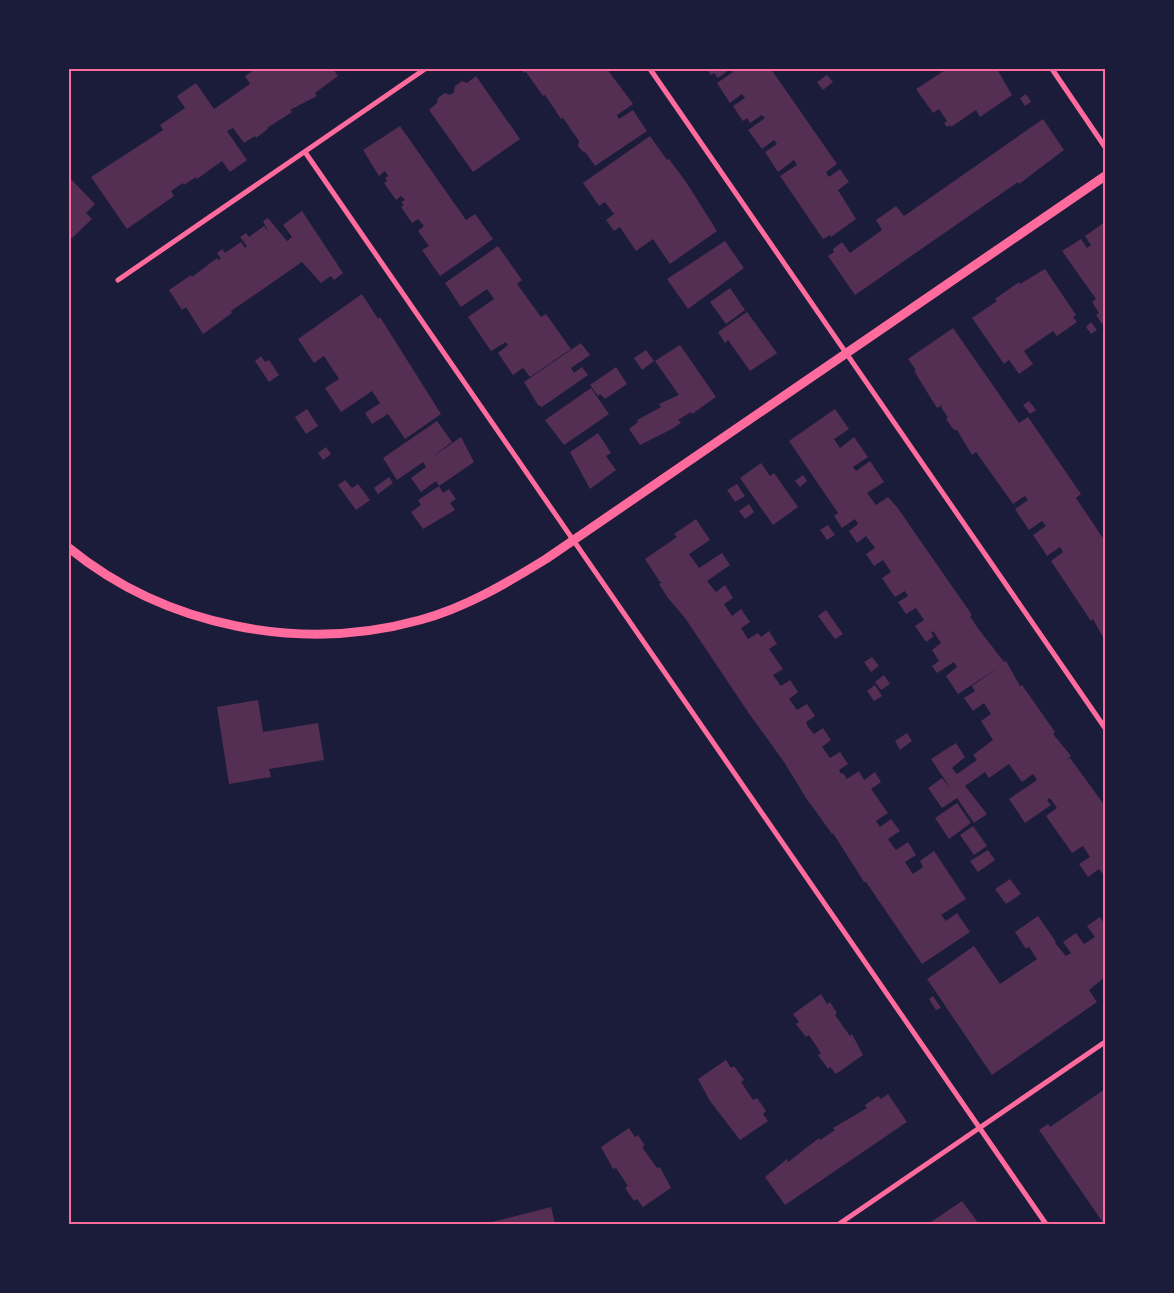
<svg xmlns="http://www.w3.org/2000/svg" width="1174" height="1293" viewBox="0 0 1174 1293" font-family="'DejaVu Sans',sans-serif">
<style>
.building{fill:#542f53}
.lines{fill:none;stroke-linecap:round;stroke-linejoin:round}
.minor{stroke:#ff6b9d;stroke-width:5}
.tertiary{stroke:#ff6b9d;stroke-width:9}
.neatline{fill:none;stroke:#ff6b9d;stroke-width:2}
</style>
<rect width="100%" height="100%" fill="#1b1b3a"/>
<!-- building -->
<path class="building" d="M 256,69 L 333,69 L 338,76 L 315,93 L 317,96 L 290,110 L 292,112 L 267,128 L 268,129 L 256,138 L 255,136 L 244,143 L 233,128 L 227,131 L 247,160 L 230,172 L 222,161 L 197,179 L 196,177 L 184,185 L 183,183 L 171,191 L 174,196 L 127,229 L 91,177 L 163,130 L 160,125 L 185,108 L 177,96 L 196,83 L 214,109 L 250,84 L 245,76 Z
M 521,69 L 607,69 L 633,104 L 617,115 L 619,119 L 633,110 L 647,131 L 595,166 L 586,153 L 582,151 L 578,146 L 579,141 L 563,118 L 561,119 L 545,95 L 543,96 L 526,72 L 524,73 Z
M 707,69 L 730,69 L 718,78 L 714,73 L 711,75 Z
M 731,69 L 771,69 L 837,164 L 826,172 L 829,177 L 840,169 L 849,182 L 838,190 L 856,219 L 831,237 L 830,235 L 823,239 L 780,176 L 797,165 L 794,160 L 778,172 L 765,152 L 777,144 L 774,140 L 762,149 L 748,130 L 765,118 L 762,115 L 750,123 L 747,118 L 743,121 L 733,106 L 745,98 L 742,94 L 730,103 L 717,83 L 733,72 Z
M 947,69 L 997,69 L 1012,95 L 980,117 L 976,110 L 951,127 L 950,125 L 947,127 L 944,123 L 947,121 L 939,109 L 933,113 L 916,89 Z
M 827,75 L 833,82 L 823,90 L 817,82 Z
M 476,76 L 520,139 L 473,172 L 429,110 L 437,103 L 438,98 L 445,93 L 450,95 L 454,92 L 455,86 L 462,81 L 467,83 Z
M 1026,94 L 1031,102 L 1025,106 L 1020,98 Z
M 1043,119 L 1064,150 L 1019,184 L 1018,182 L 855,295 L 828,256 L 834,252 L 833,249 L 842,242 L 850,253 L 882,230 L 876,220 L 896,206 L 904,216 Z
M 400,126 L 466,220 L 475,214 L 493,239 L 440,276 L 422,250 L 429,246 L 418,231 L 424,226 L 418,219 L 412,223 L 401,207 L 404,205 L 401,202 L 405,200 L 401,196 L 396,200 L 384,183 L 387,181 L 385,178 L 388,176 L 385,171 L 379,176 L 363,150 Z
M 650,136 L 667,160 L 669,159 L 686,182 L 717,231 L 670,264 L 653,239 L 636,251 L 620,227 L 614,231 L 606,220 L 614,214 L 605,202 L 599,206 L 583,183 Z
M 69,177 L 95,204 L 86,213 L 92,219 L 70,240 Z
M 302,211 L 343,273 L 334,280 L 331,276 L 321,283 L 302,262 L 231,311 L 232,313 L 203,334 L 186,307 L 182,310 L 169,290 L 191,275 L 192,277 L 217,258 L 218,260 L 221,259 L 217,253 L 222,249 L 225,253 L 241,242 L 245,248 L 247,246 L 240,237 L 246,233 L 249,237 L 264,226 L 268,232 L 263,221 L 268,218 L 287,241 L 292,237 L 283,225 Z
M 1105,222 L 1105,322 L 1102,324 L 1096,315 L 1099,313 L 1092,302 L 1096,299 L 1062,251 L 1081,239 L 1087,248 L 1091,245 L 1085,236 Z
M 725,241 L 744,268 L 688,309 L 667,279 Z
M 498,246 L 522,280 L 517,284 L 541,317 L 546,314 L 571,349 L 530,377 L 523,368 L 513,375 L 498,353 L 508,345 L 506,342 L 491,351 L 468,317 L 494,299 L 487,289 L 461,307 L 445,283 Z
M 1045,269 L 1076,315 L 1073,317 L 1077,322 L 1057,336 L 1053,331 L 1024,351 L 1033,364 L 1019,374 L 1009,360 L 1004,364 L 972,318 L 997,301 L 995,299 L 1019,282 L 1020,284 Z
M 730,288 L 745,310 L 726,324 L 710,302 Z
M 362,294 L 378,319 L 380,317 L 441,414 L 405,439 L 388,414 L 372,424 L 365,413 L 380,403 L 372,391 L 341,412 L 325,388 L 339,379 L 324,356 L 314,363 L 298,339 Z
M 747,312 L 777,353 L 750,371 L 728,340 L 725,343 L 718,332 Z
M 1091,322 L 1097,330 L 1091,334 L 1086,327 Z
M 953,328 L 1019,423 L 1028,417 L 1081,494 L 1076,498 L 1105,541 L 1105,641 L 1093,619 L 1091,621 L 1051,561 L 1063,552 L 1060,547 L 1047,556 L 1033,535 L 1046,526 L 1042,521 L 1029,530 L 1015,509 L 1028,500 L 1025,496 L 1013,504 L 976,452 L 972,455 L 957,430 L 954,430 L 946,419 L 948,418 L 941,407 L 943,405 L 937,408 L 914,371 L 916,370 L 908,359 Z
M 581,343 L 590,355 L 571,368 L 574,373 L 582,367 L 588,375 L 542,407 L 538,405 L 524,382 Z
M 680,345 L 716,397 L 692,414 L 691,412 L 678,420 L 681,423 L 670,430 L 640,445 L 629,429 L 638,422 L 637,420 L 661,407 L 659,404 L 679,395 L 655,361 Z
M 646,350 L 654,361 L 642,370 L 634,358 Z
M 261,356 L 265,362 L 269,360 L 279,375 L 269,382 L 255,361 Z
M 616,367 L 627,384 L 605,399 L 600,394 L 598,396 L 590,385 Z
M 591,388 L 609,414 L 564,445 L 545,420 Z
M 1029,401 L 1036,410 L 1030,414 L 1023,405 Z
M 307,409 L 318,426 L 306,434 L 295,417 Z
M 835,409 L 849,429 L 834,439 L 840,448 L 854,437 L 868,457 L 853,467 L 856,471 L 870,461 L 884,482 L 867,493 L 876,505 L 888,497 L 897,507 L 972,615 L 970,616 L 977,627 L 1004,662 L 1006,661 L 1020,686 L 1022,685 L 1055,732 L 1053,734 L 1071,756 L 1065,761 L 1070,758 L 1105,806 L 1105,873 L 1103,874 L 1099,869 L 1088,877 L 1079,864 L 1090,857 L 1083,846 L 1072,853 L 1046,816 L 1057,808 L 1050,798 L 1047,800 L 1051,805 L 1025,823 L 1009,799 L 1037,780 L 1033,774 L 1022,782 L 1009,764 L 989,778 L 985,772 L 965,786 L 987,814 L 974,823 L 957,798 L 942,808 L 928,788 L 942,778 L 951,789 L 931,759 L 956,743 L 965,757 L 952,768 L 957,774 L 977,760 L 973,755 L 993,740 L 981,721 L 991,714 L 984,703 L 973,711 L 964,698 L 975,691 L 972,686 L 999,667 L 958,694 L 946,676 L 957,667 L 954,662 L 937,673 L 932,666 L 939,661 L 932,650 L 941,643 L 933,631 L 931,633 L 934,636 L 926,642 L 915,626 L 924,620 L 916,608 L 906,614 L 898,602 L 908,596 L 905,591 L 895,597 L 890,590 L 882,578 L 891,572 L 883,560 L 874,566 L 866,554 L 875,548 L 866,536 L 857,543 L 849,531 L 858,524 L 855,519 L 842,528 L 834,516 L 838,513 L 789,441 Z
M 437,421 L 452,442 L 425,462 L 461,437 L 474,462 L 439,486 L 436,481 L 421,492 L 411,478 L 426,467 L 423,462 L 397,480 L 383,458 Z
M 598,433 L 611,453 L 606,456 L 616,470 L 590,489 L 570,452 Z
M 326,447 L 331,454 L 323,460 L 318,453 Z
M 761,463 L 770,476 L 774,473 L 798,507 L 773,525 L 740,478 Z
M 803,475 L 807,481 L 800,487 L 795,481 Z
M 389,477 L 393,483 L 378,494 L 374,488 Z
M 345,480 L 352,488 L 358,484 L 370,500 L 356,510 L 338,485 Z
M 737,484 L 745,496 L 735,502 L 727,490 Z
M 439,486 L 443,493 L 449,489 L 456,499 L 450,503 L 455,510 L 423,529 L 411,512 L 421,505 L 418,500 Z
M 749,504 L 754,512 L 745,519 L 739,511 Z
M 696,519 L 710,540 L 689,554 L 699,568 L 722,553 L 730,565 L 707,581 L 716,592 L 725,585 L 733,598 L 724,604 L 732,616 L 741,609 L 750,622 L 741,628 L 748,639 L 758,633 L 761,637 L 769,631 L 777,644 L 769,649 L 783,669 L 773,675 L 781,686 L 790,680 L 798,692 L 789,699 L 797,710 L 807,704 L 815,716 L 806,722 L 808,727 L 814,734 L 823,728 L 831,740 L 822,747 L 825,751 L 830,758 L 840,752 L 848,764 L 839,770 L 841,774 L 843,773 L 847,779 L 859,771 L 864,780 L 875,772 L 881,782 L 871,789 L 888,813 L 876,821 L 880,827 L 891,819 L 900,831 L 888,839 L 892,845 L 896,850 L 908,842 L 916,855 L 905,862 L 913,874 L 923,867 L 920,861 L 934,851 L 966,899 L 941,915 L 946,921 L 957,913 L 970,932 L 922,964 L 866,882 L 864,882 L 833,833 L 832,834 L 806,798 L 784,762 L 750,715 L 685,618 L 668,598 L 659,584 L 663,582 L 660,582 L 645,559 L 677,537 L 674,534 Z
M 828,525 L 835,535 L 827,540 L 820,530 Z
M 826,610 L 843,634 L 835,639 L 818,616 Z
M 872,657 L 879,666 L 871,672 L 864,662 Z
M 884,675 L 890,684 L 881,690 L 875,682 Z
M 875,685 L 882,696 L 874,701 L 867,691 Z
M 258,700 L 263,732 L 318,723 L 324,760 L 269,769 L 271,777 L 229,784 L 217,707 Z
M 907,733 L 912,741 L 900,750 L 895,741 Z
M 957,803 L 971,823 L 949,839 L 935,818 Z
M 973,826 L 987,846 L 974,855 L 960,835 Z
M 988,850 L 995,860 L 978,872 L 970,861 Z
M 1010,879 L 1021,894 L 1006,904 L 995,889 Z
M 1038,916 L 1056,942 L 1055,943 L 1066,956 L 1071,953 L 1063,942 L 1076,933 L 1084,944 L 1089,941 L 1095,937 L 1087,926 L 1100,917 L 1105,925 L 1105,977 L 1089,990 L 1097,1002 L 992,1075 L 927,979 L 974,946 L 1000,984 L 1037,959 L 1029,947 L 1026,949 L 1015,932 Z
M 821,994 L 827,1004 L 830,1002 L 837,1013 L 835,1015 L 850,1036 L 852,1034 L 863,1055 L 836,1074 L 830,1067 L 828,1069 L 818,1055 L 821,1053 L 809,1035 L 806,1037 L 796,1024 L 799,1022 L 793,1014 Z
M 933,996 L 941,1008 L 936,1010 L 929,999 Z
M 726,1060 L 731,1068 L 734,1066 L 744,1080 L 741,1082 L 753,1100 L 757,1098 L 766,1111 L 763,1114 L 768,1121 L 740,1140 L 710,1101 L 698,1079 Z
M 1105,1089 L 1105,1224 L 1104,1224 L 1039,1130 L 1048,1124 L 1050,1127 Z
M 888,1094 L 907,1122 L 785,1205 L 765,1177 L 787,1159 L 788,1162 L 819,1138 L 820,1140 L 835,1130 L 833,1128 L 867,1108 L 865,1105 L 878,1096 L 881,1099 Z
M 629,1128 L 635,1137 L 638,1135 L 645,1146 L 642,1147 L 657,1168 L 660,1167 L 671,1188 L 643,1207 L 637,1199 L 634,1201 L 625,1188 L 628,1186 L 616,1168 L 613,1169 L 601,1147 Z
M 962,1201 L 979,1224 L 928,1224 Z
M 551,1207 L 555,1224 L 484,1224 Z"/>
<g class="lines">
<!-- minor -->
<path class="minor" d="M 650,69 L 1105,728
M 1052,69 L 1105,147
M 305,152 L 1046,1224
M 118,280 L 425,69
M 839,1224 L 1105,1042"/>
<!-- tertiary -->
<path class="tertiary" d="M 69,548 C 166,627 301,653 420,620 C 465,608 507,583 546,559 L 1105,176"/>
</g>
<!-- border -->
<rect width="1174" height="1293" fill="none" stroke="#1b1b3a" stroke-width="140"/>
<rect x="70" y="70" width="1034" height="1153" class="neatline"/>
</svg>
